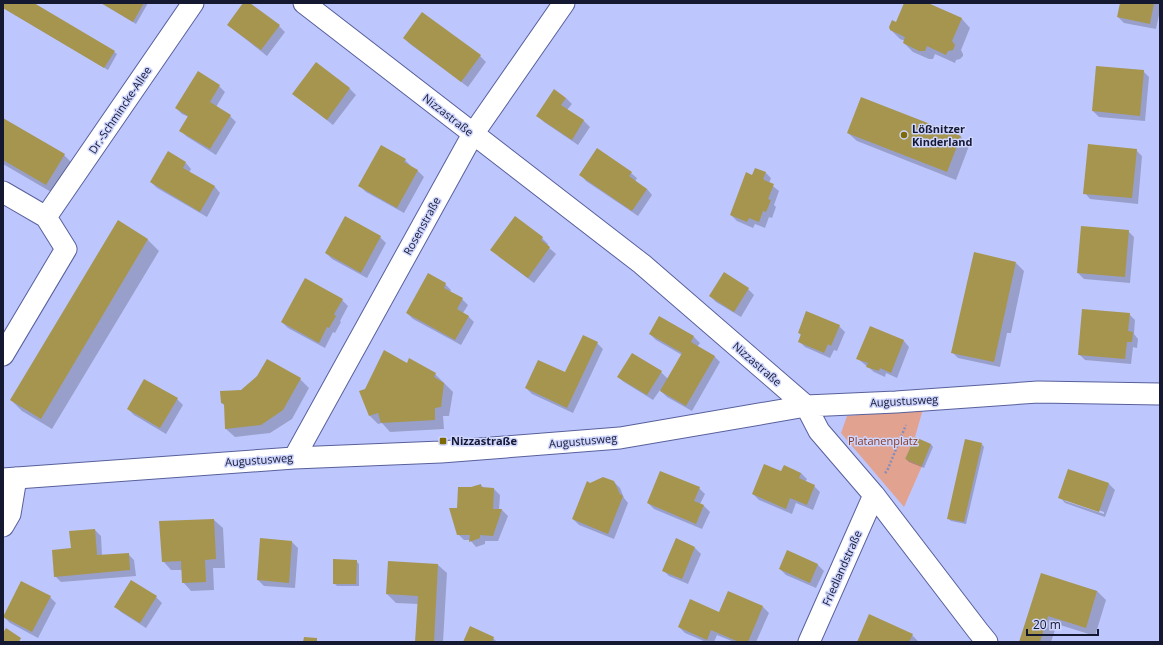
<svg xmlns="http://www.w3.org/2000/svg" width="1163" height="645" viewBox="0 0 1163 645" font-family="'Open Sans',sans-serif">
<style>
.green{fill:#e1a290}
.shadow{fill:#0003;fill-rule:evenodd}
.building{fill:#a6954e}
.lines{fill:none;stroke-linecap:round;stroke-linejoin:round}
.minor-casing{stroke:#58609b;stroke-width:23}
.path{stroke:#868dba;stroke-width:2.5;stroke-dasharray:2 2;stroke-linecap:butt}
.minor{stroke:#fff;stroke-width:21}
.poi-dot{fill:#7e6b05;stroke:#ced5fe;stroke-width:1.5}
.labels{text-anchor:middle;stroke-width:3;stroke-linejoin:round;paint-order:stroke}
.street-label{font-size:11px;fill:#151831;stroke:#ced5fe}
.poi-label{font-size:11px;font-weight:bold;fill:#151831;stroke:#ced5fe;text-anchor:start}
.park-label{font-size:11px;fill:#873a25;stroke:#ced5fe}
</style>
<rect width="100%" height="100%" fill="#bec7fd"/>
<!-- green -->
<path class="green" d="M 923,409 L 915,437 L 905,459 L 922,466 L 904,507 L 841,433 L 847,416 Z"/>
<!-- shadow -->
<path class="shadow" d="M 3,3 L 32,3 L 114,52 L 117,54 L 108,70 L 3,8 Z
M 101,3 L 148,3 L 136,24 Z
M 244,3 L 248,3 L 279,26 L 285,32 L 267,56 L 234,30 L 228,25 Z
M 905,3 L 926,3 L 962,19 L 970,28 L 961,50 L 963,54 L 963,56 L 960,59 L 956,60 L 955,63 L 935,54 L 933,59 L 929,59 L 913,52 L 904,43 L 905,41 L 900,39 L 891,30 L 896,23 Z
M 1121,3 L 1160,3 L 1160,10 L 1156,29 L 1124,23 L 1118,17 Z
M 422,13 L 480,56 L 486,62 L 468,87 L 410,44 L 404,38 Z
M 316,64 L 350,89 L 356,95 L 333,125 L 300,99 Z
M 1143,71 L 1149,77 L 1145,121 L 1099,117 L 1093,111 Z
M 198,73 L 219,86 L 225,92 L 216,107 L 230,116 L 236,122 L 216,155 L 186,136 L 181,130 L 189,117 L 182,114 L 176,108 Z
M 566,98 L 572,104 L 567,110 L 584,121 L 590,127 L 578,145 L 544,122 L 538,116 Z
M 862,99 L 961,137 L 969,146 L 956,180 L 857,141 L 848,133 Z
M 3,119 L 64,155 L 75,166 L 58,196 L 3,164 Z
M 1136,150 L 1142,156 L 1138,204 L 1090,199 L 1085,193 Z
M 405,160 L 411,166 L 410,167 L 418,171 L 424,177 L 404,213 L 366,192 L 360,186 Z
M 186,163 L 191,169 L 189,173 L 215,187 L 220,193 L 207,217 L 157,188 L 151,182 Z
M 765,172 L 771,178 L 769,183 L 779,191 L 774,205 L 776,207 L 772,218 L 769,217 L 765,228 L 755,224 L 753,228 L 737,221 L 731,215 L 753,176 Z
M 631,173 L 637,178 L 635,182 L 647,189 L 652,195 L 638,216 L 586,181 L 581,175 Z
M 118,222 L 148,240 L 159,251 L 52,429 L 22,411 L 11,400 Z
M 1128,231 L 1134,237 L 1130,283 L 1084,279 L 1078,273 Z
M 380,237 L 386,243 L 367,278 L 332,259 L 326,253 Z
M 542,238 L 548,244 L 547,246 L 556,254 L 534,283 L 498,256 Z
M 1016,263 L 1024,271 L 1011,333 L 1007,333 L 1000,367 L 958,358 L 952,352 Z
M 724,274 L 748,289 L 754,295 L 741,317 L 716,302 L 710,296 Z
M 445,284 L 451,290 L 450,292 L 462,299 L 468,305 L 463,313 L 468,316 L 474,322 L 461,345 L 413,319 L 407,313 Z
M 342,300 L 348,306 L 340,321 L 341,322 L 335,333 L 333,332 L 325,348 L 288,328 L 282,322 Z
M 1129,314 L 1135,320 L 1134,334 L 1138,339 L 1137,348 L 1133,347 L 1131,364 L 1085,360 L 1079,354 Z
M 660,317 L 694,337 L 700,343 L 697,347 L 714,356 L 720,362 L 692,411 L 667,397 L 660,390 L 653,400 L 624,382 L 618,377 L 661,372 L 668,379 L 682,355 L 656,340 L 650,334 Z
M 839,326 L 845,332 L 837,351 L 834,350 L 830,358 L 805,347 L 799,341 L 801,335 L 799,333 Z
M 904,341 L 909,347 L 897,378 L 886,373 L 885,377 L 874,372 L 858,359 Z
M 597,343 L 603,349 L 573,413 L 532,394 L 526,388 L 566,374 Z
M 407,364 L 435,374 L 453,392 L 449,416 L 443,416 L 444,429 L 390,432 L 382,423 L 378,424 L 370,416 L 366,389 Z
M 300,379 L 309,388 L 292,419 L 270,433 L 235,437 L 226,429 L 225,406 L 222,403 Z
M 177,399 L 183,405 L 166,434 L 134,415 L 128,409 Z
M 931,444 L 933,447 L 924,468 L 909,462 L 906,459 Z
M 982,444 L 984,447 L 966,524 L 951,521 L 948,518 Z
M 1069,471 L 1109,484 L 1115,490 L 1105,517 L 1065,503 L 1060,497 ZM 1065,499 L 1104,512 L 1104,514 L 1065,501 Z
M 782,472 L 801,473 L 807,479 L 805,482 L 814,486 L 820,492 L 813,510 L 796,503 L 792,514 L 759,500 L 753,494 Z
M 614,482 L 620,488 L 624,498 L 628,503 L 614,539 L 579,525 L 573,519 L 590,484 Z
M 481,485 L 484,488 L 494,489 L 500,495 L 499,510 L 502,510 L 508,516 L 498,541 L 485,541 L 485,544 L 476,547 L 470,540 L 464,540 L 458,534 L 458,509 L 471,488 Z
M 699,488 L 705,494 L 700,504 L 704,506 L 710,512 L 702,529 L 654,509 L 648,503 Z
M 214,520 L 223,528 L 225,568 L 213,568 L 214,590 L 191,591 L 183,582 L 182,570 L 171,570 L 163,561 L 161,522 Z
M 95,530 L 101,536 L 102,556 L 128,554 L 134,560 L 136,576 L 61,582 L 55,576 L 72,549 Z
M 676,540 L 695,548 L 701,554 L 688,584 L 669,576 L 663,570 Z
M 292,542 L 298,548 L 295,588 L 264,586 L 258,580 Z
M 788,552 L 818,565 L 824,571 L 816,588 L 786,575 L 780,569 Z
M 356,561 L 359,564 L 359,586 L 337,586 L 334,583 Z
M 438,565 L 447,573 L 443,642 L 416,642 L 418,604 L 396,603 L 387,594 Z
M 1042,575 L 1097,591 L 1106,600 L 1095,636 L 1057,624 L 1051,642 L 1020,642 Z
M 729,592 L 763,607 L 769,613 L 756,642 L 734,642 L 717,635 L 714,642 L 706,642 L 685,633 L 679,627 L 720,613 Z
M 50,597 L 56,603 L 38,638 L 10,623 L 4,617 Z
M 156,597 L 162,603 L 146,628 L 121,612 L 115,606 Z
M 912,635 L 918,641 L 917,642 L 858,642 Z
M 493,638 L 497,642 L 464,642 Z"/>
<!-- building -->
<path class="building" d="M 3,3 L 34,3 L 115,51 L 104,68 L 3,8 Z
M 101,3 L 144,3 L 133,22 Z
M 243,3 L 250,3 L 280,25 L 261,50 L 227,25 Z
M 904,3 L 928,3 L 962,18 L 952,41 L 955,45 L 953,50 L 948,51 L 946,55 L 927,46 L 925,51 L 919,51 L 903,43 L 905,37 L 890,30 L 889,27 L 892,20 L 896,22 Z
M 1120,3 L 1154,3 L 1150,24 L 1117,17 Z
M 422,12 L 481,55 L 461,82 L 403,38 Z
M 316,62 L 350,88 L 327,120 L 292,94 Z
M 1096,66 L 1144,70 L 1140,116 L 1092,111 Z
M 198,71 L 220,85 L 210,102 L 231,115 L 210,149 L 179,131 L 188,116 L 175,108 Z
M 554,89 L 566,98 L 561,105 L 584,120 L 572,140 L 536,116 Z
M 861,97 L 961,136 L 947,172 L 847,133 Z
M 3,118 L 65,154 L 46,185 L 3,160 Z
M 1088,144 L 1137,149 L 1132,198 L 1083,194 Z
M 381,145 L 406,159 L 404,162 L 418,170 L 397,208 L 358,186 Z
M 597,148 L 632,172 L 629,176 L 647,189 L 632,211 L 579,175 Z
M 168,151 L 186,162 L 183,168 L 215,186 L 200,212 L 150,182 Z
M 755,168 L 766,172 L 763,179 L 764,179 L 764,180 L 774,184 L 768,199 L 771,200 L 766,212 L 763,211 L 759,222 L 749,218 L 747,222 L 730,215 L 746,172 L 752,175 Z
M 345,216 L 381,236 L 361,273 L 325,253 Z
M 515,216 L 543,237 L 541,240 L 550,247 L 528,278 L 490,250 Z
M 118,220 L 148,239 L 41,419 L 10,400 Z
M 1081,226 L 1129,230 L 1125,277 L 1077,273 Z
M 974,252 L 1016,262 L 994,362 L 951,353 Z
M 724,272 L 749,288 L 734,312 L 709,296 Z
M 428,273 L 446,283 L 444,288 L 463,298 L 457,309 L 469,316 L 455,340 L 406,313 Z
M 305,278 L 343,299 L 334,314 L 336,316 L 329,328 L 327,327 L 319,343 L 281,322 Z
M 1082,309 L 1130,313 L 1128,331 L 1133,332 L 1132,342 L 1127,342 L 1125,359 L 1078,355 Z
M 806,311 L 840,325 L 831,346 L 828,344 L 824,353 L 798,342 L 801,334 L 798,333 Z
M 659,316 L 694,336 L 691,342 L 715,356 L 686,406 L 660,391 L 682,353 L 649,334 Z
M 870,326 L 904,340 L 891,373 L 880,368 L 879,371 L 866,367 L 868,363 L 856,359 Z
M 583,335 L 598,342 L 567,408 L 525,388 L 538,360 L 565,372 Z
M 384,350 L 407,363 L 409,358 L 436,373 L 434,377 L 444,383 L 441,407 L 435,408 L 435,420 L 381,423 L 378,413 L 369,416 L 359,391 L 365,389 Z
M 632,353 L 662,371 L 647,395 L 617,377 Z
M 267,359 L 301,378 L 283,410 L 261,425 L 225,429 L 224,404 L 221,403 L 220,391 L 241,390 L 257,376 Z
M 144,379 L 178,398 L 160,428 L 127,409 Z
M 915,437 L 931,444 L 922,466 L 905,459 Z
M 965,439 L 982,443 L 964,522 L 947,519 Z
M 764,464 L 781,471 L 784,465 L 801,473 L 799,478 L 815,485 L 807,505 L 790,498 L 786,509 L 752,494 Z
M 1068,469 L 1109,483 L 1099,512 L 1058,498 Z
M 660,471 L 700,487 L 694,501 L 704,505 L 696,524 L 647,503 Z
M 603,477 L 614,481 L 620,494 L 623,496 L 608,534 L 572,519 L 587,481 L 590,483 Z
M 481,484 L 481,487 L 494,488 L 493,509 L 502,509 L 493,536 L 480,535 L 480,538 L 469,542 L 470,535 L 457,535 L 449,508 L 457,508 L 458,487 L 471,487 Z
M 214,519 L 216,559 L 205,560 L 206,582 L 182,583 L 181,561 L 162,562 L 159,521 Z
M 95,529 L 97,555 L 129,553 L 130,570 L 54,577 L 52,550 L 71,548 L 69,531 Z
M 260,538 L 292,541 L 289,583 L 257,580 Z
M 676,538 L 695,547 L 682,579 L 662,571 Z
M 787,550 L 818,564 L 810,583 L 779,569 Z
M 333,559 L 357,560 L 356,584 L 333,584 Z
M 388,561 L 438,564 L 434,642 L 415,642 L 418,596 L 386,594 Z
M 1041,573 L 1097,591 L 1086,628 L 1048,616 L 1040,642 L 1019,642 Z
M 131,580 L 157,596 L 140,623 L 114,607 Z
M 21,581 L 51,596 L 32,632 L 3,617 Z
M 728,591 L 763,606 L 748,642 L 739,642 L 711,630 L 707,640 L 678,627 L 690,599 L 719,612 Z
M 869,614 L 913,634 L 909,642 L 857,642 Z
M 470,626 L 494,637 L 492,642 L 463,642 Z
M 6,628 L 21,638 L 19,642 L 3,642 L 3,633 Z
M 304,637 L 317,638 L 317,642 L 303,642 Z"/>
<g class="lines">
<!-- minor casing -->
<g class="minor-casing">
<path id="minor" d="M 304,3 L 642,264 L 806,406 L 819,431 L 874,495 L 978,631 L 987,642
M 3,192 L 46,217 L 66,249 L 3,355
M 46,217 L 193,3
M 294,458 L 473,134 L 564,3
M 3,479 L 294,458 L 441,452 L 620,438 L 806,406 L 896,402 L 1038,392 L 1160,394
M 3,526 L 10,514 L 16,478
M 809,642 L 874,495"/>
</g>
<!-- path -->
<path class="path" d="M 885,473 L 887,471 L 906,425"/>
<!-- minor -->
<use href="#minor" class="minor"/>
</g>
<!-- markers -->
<g class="poi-dot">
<circle cx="904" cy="135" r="4"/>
<rect x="439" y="437" width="8" height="8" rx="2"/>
</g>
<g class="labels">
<!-- street labels -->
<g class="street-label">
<text transform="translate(120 110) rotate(-56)" y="4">Dr.-Schmincke-Allee</text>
<text transform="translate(448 115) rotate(38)" y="4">Nizzastraße</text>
<text transform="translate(422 226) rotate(-61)" y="4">Rosenstraße</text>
<text transform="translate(757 364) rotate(41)" y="4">Nizzastraße</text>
<text transform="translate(904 401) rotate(-3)" y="4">Augustusweg</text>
<text transform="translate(583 441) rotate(-5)" y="4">Augustusweg</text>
<text transform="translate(259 460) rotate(-4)" y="4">Augustusweg</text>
<text transform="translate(842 568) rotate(-66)" y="4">Friedlandstraße</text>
</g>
<!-- poi labels -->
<g class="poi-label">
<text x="912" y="133">Lößnitzer<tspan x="912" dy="13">Kinderland</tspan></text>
<text x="451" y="445">Nizzastraße</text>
</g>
<!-- park labels -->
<g class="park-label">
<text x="883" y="445">Platanenplatz</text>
</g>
</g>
<!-- border -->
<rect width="1163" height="645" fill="none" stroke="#151831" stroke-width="8"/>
<!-- scale -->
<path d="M1027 629v6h71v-6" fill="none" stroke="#151831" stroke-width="2"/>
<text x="1033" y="629" font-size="12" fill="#151831" stroke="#ced5fe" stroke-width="3" paint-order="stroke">20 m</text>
</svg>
